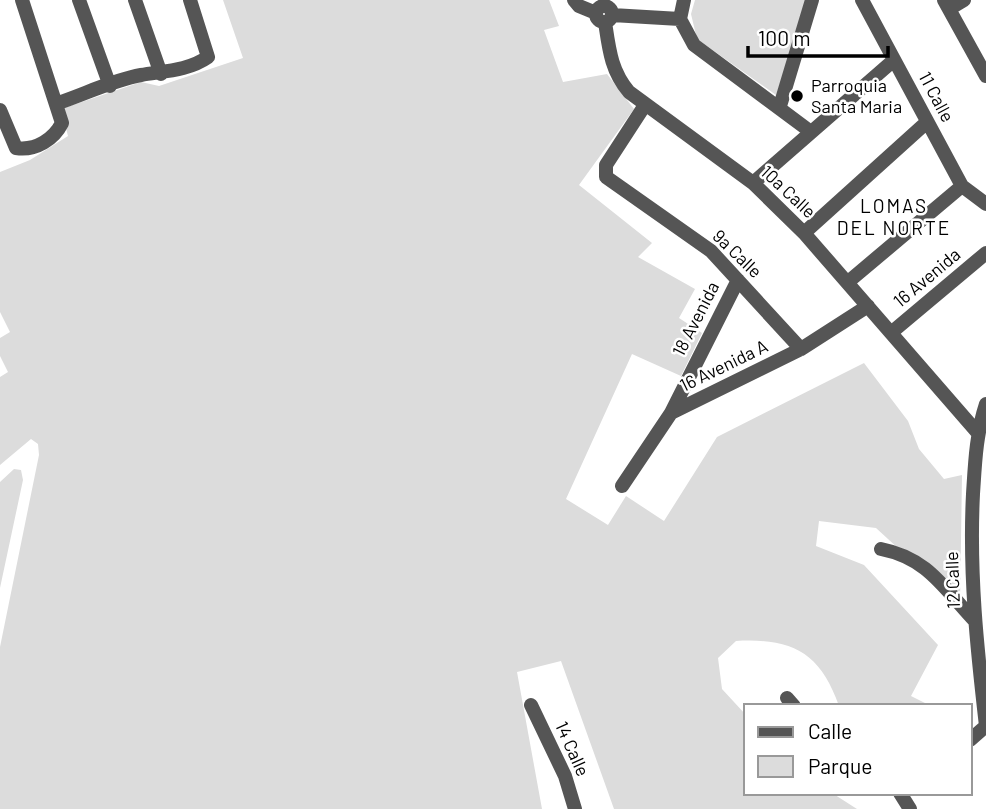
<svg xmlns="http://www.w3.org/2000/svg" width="986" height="809" viewBox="0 0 986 809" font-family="Barlow,sans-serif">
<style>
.green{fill:#dcdcdc}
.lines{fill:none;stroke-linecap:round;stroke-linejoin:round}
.minor{stroke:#555;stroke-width:14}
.poi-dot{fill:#000;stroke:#fff;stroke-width:2.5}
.labels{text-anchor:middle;stroke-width:5;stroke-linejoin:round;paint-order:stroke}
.poi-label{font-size:18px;fill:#000;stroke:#fff;text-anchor:start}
.street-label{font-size:18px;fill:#000;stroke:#fff}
.neighbourhood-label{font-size:19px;letter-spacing:2px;fill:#000;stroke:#fff}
</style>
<rect width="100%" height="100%" fill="#fff"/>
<!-- green -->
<path class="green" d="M 223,0 L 549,0 L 559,26 L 544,30 L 563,82 L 607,74 L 634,109 L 579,185 L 652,243 L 638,257 L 695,289 L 679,318 L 702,333 L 681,376 L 632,354 L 566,499 L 608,525 L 626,496 L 664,521 L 717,437 L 864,363 L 908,421 L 919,449 L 944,479 L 962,475 L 960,605 L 876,528 L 819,521 L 816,546 L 864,565 L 938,645 L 911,696 L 931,706 L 839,706 C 820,652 792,638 736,641 L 718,658 L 722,689 L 746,715 L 746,793 L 832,793 L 857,809 L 614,809 L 561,661 L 517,672 L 542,809 L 0,809 L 0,647 L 39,455 L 38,444 L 31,439 L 0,465 L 0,377 L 8,372 L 0,356 L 0,338 L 10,332 L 0,312 L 0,172 L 30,160 L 68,136 L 61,109 L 141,82 L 159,86 L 243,58 Z
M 695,0 L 805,0 L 807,4 L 776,95 L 697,39 L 691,14 Z
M 14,469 L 21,470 L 23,480 L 0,588 L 0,482 Z"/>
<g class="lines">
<!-- minor -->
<path class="minor" d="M 79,0 L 110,86
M 135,0 L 161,74
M 574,0 L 579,6 L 596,13
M 862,0 L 962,186 L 986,204
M 944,0 L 986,76
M596 14a8 8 0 1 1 16 0a8 8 0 1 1-16 0Z
M 949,9 L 964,0
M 612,15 L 680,19
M 680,19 L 694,45 L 811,132
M 680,19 L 684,0
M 605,22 C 609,49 611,71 629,92 L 753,183 L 804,233 L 977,432
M 58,103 C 85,94 113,80 141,75 C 163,71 188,71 208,57 L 190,0
M 645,105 L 606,165 L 606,177 L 711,251 L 801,349
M 780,106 L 812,0
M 0,110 L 16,148 C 36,151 54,139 62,123 L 22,0
M 753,183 L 894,60
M 804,233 L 927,122
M 848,282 L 962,186
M 892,332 L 986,253
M 671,413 L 738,280
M 622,486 L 671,413 L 801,349 L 868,306
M 881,549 C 927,558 943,587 974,620
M 787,698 L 794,706
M 531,705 L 565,776 L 575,809
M 970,740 L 986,726 C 977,648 969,573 973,494 C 975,463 976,434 986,404
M 900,793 L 910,809"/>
</g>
<!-- markers -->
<circle class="poi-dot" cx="797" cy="96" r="7"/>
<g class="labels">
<!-- poi labels -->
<g class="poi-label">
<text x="811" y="92">Parroquia<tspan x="811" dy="21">Santa Maria</tspan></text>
</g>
<!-- street labels -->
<g class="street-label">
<text transform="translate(936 97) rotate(62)" y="6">11 Calle</text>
<text transform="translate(788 192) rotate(43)" y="6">10a Calle</text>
<text transform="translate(737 254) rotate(44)" y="6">9a Calle</text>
<text transform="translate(927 278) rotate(-40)" y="6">16 Avenida</text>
<text transform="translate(696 319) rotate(-63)" y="6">18 Avenida</text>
<text transform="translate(724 366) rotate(-26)" y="6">16 Avenida A</text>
<text transform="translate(953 580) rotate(-92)" y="6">12 Calle</text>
<text transform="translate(572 749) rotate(66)" y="6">14 Calle</text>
</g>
<!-- neighbourhood labels -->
<g class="neighbourhood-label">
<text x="894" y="213">LOMAS<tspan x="894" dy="22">DEL NORTE</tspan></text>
</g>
</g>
<!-- legend -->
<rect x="744" y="704" width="228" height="91" fill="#ffffff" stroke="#999999" stroke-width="2"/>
<rect x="758" y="727" width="35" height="10" fill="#555555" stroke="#999999" stroke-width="2"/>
<text x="808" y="739" font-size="21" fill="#000000">Calle</text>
<rect x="758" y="756" width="35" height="21" fill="#dcdcdc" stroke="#999999" stroke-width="2"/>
<text x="808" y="774" font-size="21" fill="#000000">Parque</text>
<!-- scale -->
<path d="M748 46v10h140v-10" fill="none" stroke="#000000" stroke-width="3.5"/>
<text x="758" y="46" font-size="21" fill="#000000" stroke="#ffffff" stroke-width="5" paint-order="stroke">100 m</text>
</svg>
